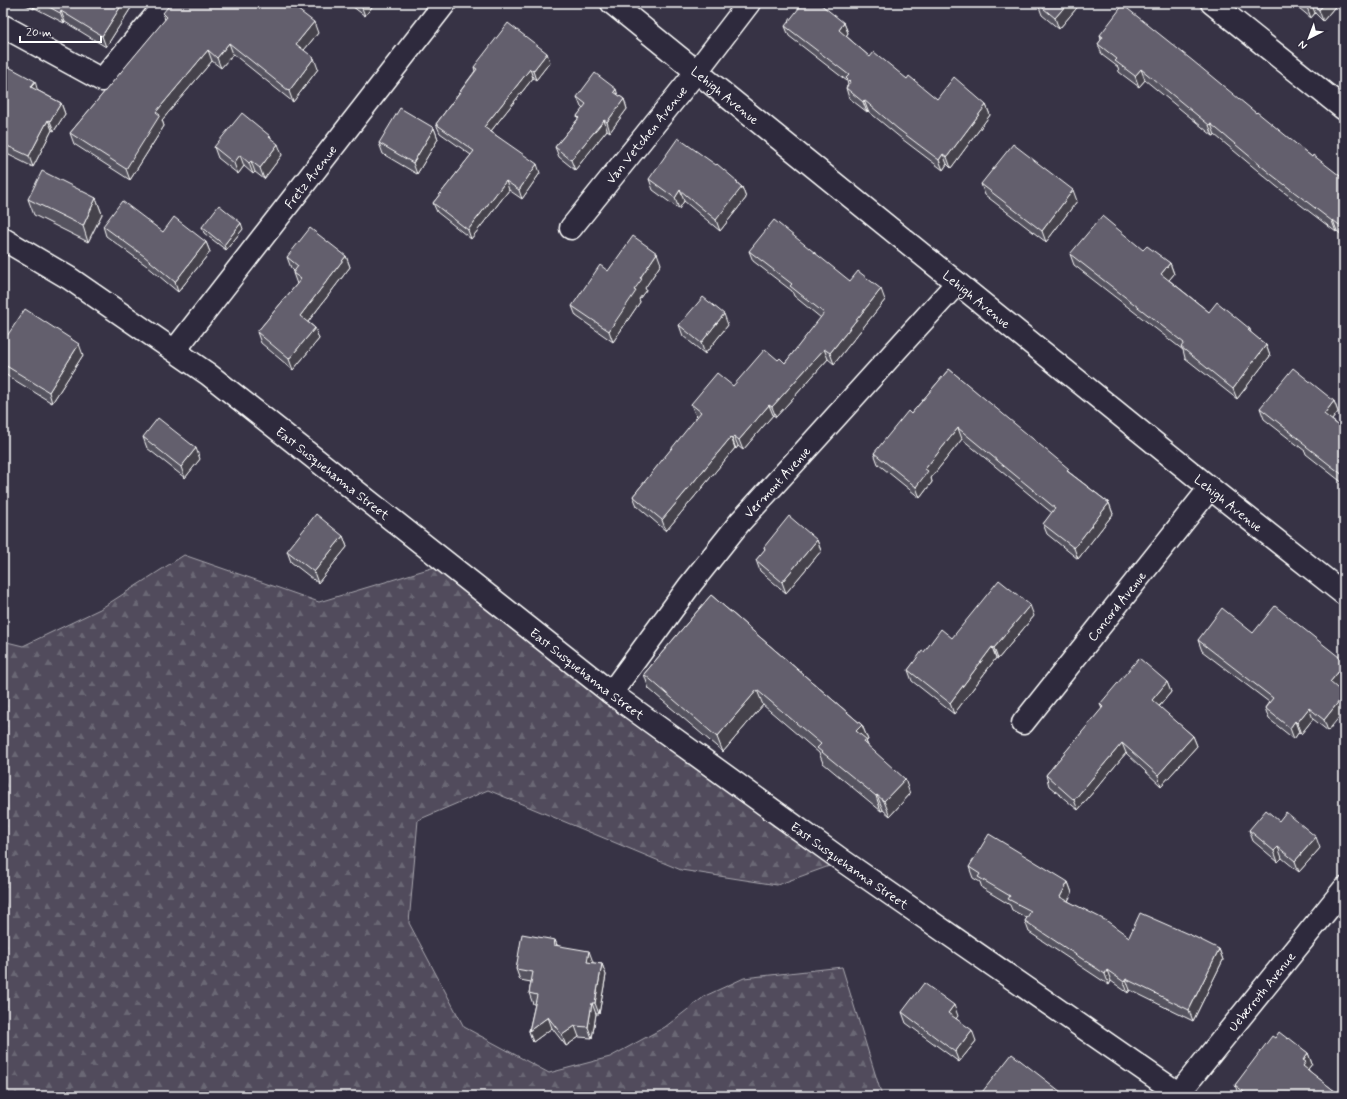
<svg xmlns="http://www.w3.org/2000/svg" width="1347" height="1099" viewBox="0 0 1347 1099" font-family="Mynerve,sans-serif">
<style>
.forest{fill:url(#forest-firs);stroke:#a8a6ae}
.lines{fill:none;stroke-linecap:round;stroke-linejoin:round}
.minor-casing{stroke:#fff;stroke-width:25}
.major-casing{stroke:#fff;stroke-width:25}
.minor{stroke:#2f2a3d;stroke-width:22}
.major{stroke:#2f2a3d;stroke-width:22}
.wall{fill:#55525e;stroke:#fff}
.shaded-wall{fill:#45424c;stroke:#fff}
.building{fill:#635f6d;stroke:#fff}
.labels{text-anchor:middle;stroke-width:3;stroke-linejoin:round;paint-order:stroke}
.street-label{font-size:13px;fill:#fff;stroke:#2f2a3d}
</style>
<defs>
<pattern id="forest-firs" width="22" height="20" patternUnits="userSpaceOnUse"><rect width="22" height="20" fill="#514c5c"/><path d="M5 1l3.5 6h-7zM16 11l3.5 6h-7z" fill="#6b6774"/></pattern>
</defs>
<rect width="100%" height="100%" fill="#373345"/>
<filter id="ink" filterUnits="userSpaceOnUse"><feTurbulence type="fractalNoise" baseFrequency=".025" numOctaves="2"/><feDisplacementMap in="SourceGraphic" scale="8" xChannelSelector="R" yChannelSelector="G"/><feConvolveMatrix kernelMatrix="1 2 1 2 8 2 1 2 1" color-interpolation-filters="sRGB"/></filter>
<g filter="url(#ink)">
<!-- forest -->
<path class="forest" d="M 184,555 L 319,602 L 448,563 L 843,861 L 777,885 L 681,870 L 488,790 L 418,820 L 409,923 L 464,1027 L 549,1073 L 610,1057 L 665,1027 L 705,996 L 744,978 L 842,967 L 882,1096 L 3,1096 L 3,641 L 23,646 L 100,609 Z"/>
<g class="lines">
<!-- minor casing -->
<g class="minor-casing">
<g id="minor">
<path id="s1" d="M 612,3 L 1210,488 L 1344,594"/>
<path d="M 1212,3 L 1344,109"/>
<path d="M 3,26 L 102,80 L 166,3"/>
<path id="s2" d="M 571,228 L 697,71 L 749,3"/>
<path id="s3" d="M 175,350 L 445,3"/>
<path id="s4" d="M 611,693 L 690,585 L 740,522 L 793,464 L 957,283"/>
<path id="s5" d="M 1023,723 L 1210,488"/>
<path id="s6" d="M 1179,1093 L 1344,889"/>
</g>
</g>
<!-- major casing -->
<g class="major-casing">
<g id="major">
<path id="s7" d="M 3,239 L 69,278 L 208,374 L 611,693 L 843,861 L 1182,1096"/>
</g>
</g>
<!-- minor -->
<use href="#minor" class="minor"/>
<!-- major -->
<use href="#major" class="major"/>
</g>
<!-- wall -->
<path class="wall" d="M 22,3 L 134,3 L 106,47 L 65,22 L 64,23 L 35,8 L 34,9 Z
M 348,3 L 375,3 L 365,16 Z
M 1039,3 L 1081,3 L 1059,29 L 1042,15 L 1038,4 Z
M 1293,3 L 1338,3 L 1323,21 L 1315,13 L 1311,18 Z
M 163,13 L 318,33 L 304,50 L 318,69 L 293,102 L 233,54 L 221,68 L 212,61 L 162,120 L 164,126 L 130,180 L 74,144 L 70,133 L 165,20 Z
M 844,23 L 848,33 L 846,36 L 870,57 L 907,79 L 937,99 L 986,105 L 990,115 L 951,168 L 947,164 L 943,170 L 902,139 L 868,111 L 867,112 L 849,98 L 846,88 L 848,85 L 847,81 L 789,36 L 785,26 Z
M 1100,35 L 1256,113 L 1312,157 L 1344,179 L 1344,237 L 1337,231 L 1336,232 L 1276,186 L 1215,135 L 1213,136 L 1145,80 L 1139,87 L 1119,72 L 1118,67 L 1102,55 L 1098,44 L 1101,40 Z
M 550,62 L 536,80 L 533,78 L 491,131 L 540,173 L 522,199 L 509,190 L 471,239 L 437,212 L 433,203 L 471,155 L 440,133 L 436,124 L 475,71 L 474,67 Z
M 3,72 L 61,103 L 65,114 L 54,131 L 52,130 L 33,167 L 3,152 Z
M 618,95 L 624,99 L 627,109 L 610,132 L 607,130 L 575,170 L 559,157 L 555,147 L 578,119 L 577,116 L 583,109 L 581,107 L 577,97 Z
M 434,128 L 438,139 L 417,174 L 383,154 L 379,143 Z
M 270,136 L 271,139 L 282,155 L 264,179 L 255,172 L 253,174 L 244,166 L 238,174 L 218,158 L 214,147 Z
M 649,179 L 738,184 L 742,187 L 746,198 L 720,231 L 684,201 L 679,209 L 653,190 Z
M 981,184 L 1077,201 L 1046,242 L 985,195 Z
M 96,198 L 102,214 L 88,242 L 34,215 L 28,199 Z
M 103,226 L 163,232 L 206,242 L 210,252 L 178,292 L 147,266 L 106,236 Z
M 202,227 L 243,229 L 226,250 L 204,233 Z
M 1143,250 L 1170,263 L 1174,274 L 1169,280 L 1209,312 L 1250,329 L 1251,333 L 1266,345 L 1270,356 L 1237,399 L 1185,358 L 1183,350 L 1074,265 L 1070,254 Z
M 749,251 L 850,281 L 885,300 L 834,364 L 828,359 L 776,417 L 773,415 L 743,450 L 738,446 L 736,449 L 735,448 L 666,531 L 637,506 L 633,496 L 698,417 L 695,414 L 691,404 L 733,386 L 778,360 L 785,363 L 821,318 L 794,296 L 792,291 L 753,261 Z
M 346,256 L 350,267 L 308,322 L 315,328 L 319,339 L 293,370 L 261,343 L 257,332 L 297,284 L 293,273 L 294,271 L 291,268 L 287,257 Z
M 661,264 L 645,288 L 646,290 L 639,299 L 640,302 L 613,342 L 576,316 L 572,306 L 608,271 Z
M 679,325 L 728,325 L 705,354 L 683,336 Z
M 3,342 L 83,355 L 52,403 L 3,373 Z
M 949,369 L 1070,473 L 1109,503 L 1113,514 L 1078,559 L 1047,534 L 1043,524 L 1052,513 L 962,439 L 931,478 L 932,482 L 920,498 L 878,464 L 874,453 L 911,414 Z
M 1334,401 L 1338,412 L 1332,420 L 1344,430 L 1344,484 L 1306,454 L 1305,451 L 1264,419 L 1260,408 Z
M 143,437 L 200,459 L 185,478 L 147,448 Z
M 343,536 L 347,547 L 318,583 L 291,562 L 287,551 Z
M 817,540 L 821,551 L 786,593 L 760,571 L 756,560 L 765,550 L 764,547 Z
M 711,595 L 862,725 L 868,740 L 866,741 L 868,746 L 910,794 L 890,816 L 883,810 L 881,811 L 823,763 L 819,753 L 763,705 L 723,752 L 649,689 L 644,674 Z
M 1034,616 L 998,659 L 996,658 L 954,714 L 912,681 L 908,670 L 924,652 L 952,638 Z
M 1253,633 L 1338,689 L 1328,731 L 1313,719 L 1301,734 L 1299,732 L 1294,739 L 1269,719 L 1265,708 L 1269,702 L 1202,651 L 1198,640 Z
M 1167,682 L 1171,692 L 1159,707 L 1193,736 L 1197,746 L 1161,786 L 1126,753 L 1078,810 L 1049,786 L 1046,775 L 1102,709 L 1100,704 Z
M 1279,821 L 1320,848 L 1299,872 L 1282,858 L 1278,862 L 1253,841 L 1249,830 Z
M 969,867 L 1068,882 L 1072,893 L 1068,901 L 1129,937 L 1219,949 L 1223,960 L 1193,1021 L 1130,990 L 1128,993 L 1111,981 L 1109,985 L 1029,932 L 1025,921 L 1027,918 L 1012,910 L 1010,905 L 982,888 L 980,882 L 973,878 Z
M 555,940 L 557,945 L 593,963 L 602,964 L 606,975 L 599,1014 L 596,1014 L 592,1038 L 579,1037 L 566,1046 L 552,1028 L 533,1042 L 529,1031 L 535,1004 L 533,1004 L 529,993 L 531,982 L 520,980 L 516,969 Z
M 902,1012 L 958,1016 L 956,1018 L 976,1041 L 959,1062 L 906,1023 Z
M 1275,1038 L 1288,1039 L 1308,1053 L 1312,1064 L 1308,1069 L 1309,1071 L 1341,1096 L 1239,1096 L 1235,1085 Z"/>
<!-- shaded-wall -->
<path class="shaded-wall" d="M 32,3 L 33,3 L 35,8 L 34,9 Z
M 123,3 L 134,3 L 106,47 L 102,36 Z
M 362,3 L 375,3 L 365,16 L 361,5 Z
M 1068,3 L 1081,3 L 1059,29 L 1055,18 Z
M 1310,3 L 1311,3 L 1315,13 L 1311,18 L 1307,7 Z
M 1325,3 L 1338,3 L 1323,21 L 1319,10 Z
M 61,11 L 65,22 L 64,23 L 60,13 Z
M 314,22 L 318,33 L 300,55 L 296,44 Z
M 844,23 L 848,33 L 843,40 L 839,30 Z
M 229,43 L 233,54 L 221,68 L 217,58 Z
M 208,50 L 212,61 L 162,120 L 164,126 L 130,180 L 126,169 L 156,112 Z
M 547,53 L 550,62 L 536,80 L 533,71 Z
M 314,58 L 318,69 L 293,102 L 289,91 Z
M 530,69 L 533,78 L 487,136 L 484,127 Z
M 1141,69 L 1145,80 L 1139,87 L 1135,76 Z
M 35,81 L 38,92 L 31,87 Z
M 616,89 L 619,99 L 614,92 Z
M 624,99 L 627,109 L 610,132 L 607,122 Z
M 864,100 L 868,111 L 867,112 L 863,102 Z
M 61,103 L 65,114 L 54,131 L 50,121 Z
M 986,105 L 990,115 L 951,168 L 947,157 Z
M 48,120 L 52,130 L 33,167 L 29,156 Z
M 604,120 L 607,130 L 575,170 L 571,160 Z
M 1211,124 L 1215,135 L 1213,136 L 1209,125 Z
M 434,128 L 438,139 L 417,174 L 413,163 Z
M 278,144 L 282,155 L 264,179 L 260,168 Z
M 943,154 L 947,164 L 943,170 L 939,160 Z
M 240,155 L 244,166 L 238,174 L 234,163 Z
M 251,161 L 255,172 L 253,174 L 249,163 Z
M 537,164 L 540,173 L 522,199 L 519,190 Z
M 506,181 L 509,190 L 471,239 L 468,230 Z
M 737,181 L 740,189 L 742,187 L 746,198 L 720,231 L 716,220 Z
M 680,190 L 684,201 L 679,209 L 675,198 Z
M 1073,190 L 1077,201 L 1046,242 L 1042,231 Z
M 96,198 L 102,214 L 88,242 L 83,226 Z
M 1333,220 L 1337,231 L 1336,232 L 1332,221 Z
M 241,223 L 243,229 L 226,250 L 224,245 Z
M 206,242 L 210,252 L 178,292 L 175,282 Z
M 657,253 L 661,264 L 645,288 L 646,290 L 639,299 L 640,302 L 613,342 L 609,331 L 634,290 L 640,278 Z
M 346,256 L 350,267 L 304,327 L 300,316 Z
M 1170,263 L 1174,274 L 1165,285 L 1161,274 Z
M 881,289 L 885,300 L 834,364 L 830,353 Z
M 724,314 L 728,325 L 705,354 L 701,343 Z
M 315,328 L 319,339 L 293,370 L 289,359 Z
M 79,344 L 83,355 L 52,403 L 49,392 Z
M 1266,345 L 1270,356 L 1237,399 L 1233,389 Z
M 824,349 L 828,359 L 776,417 L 772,407 Z
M 1334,401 L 1338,412 L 1328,425 L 1324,414 Z
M 769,405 L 773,415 L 743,450 L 739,440 Z
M 958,428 L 962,439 L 931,478 L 932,482 L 920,498 L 916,487 L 925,469 Z
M 734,436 L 738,446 L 736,449 L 732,438 Z
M 731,437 L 735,448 L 666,531 L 662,520 Z
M 196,448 L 200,459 L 185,478 L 181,467 Z
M 1109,503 L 1113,514 L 1078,559 L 1074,548 Z
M 343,536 L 347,547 L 318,583 L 314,572 Z
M 817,540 L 821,551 L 786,593 L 782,582 Z
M 1030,605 L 1034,616 L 998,659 L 994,648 Z
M 992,647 L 996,658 L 954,714 L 950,703 Z
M 1344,665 L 1344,681 L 1334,693 L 1330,682 Z
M 1167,682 L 1171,692 L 1155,711 L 1152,700 Z
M 757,690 L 763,705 L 723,752 L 717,737 Z
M 1344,695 L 1344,711 L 1328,731 L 1324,720 Z
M 1309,708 L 1313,719 L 1301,734 L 1297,723 Z
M 1295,721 L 1299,732 L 1294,739 L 1290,728 Z
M 862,725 L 868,740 L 866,741 L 871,754 L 856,731 Z
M 1193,736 L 1197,746 L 1161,786 L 1158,775 Z
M 1122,743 L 1126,753 L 1078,810 L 1074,800 Z
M 905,779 L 910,794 L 890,816 L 884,801 Z
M 877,795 L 883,810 L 881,811 L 876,796 Z
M 1316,837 L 1320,848 L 1299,872 L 1295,861 Z
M 1278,847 L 1282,858 L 1278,862 L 1274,851 Z
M 1068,882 L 1072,893 L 1064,908 L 1060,897 Z
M 555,940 L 559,951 L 554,945 Z
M 1219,949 L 1223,960 L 1193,1021 L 1189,1010 Z
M 589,951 L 593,962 L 591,973 L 587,962 Z
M 602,964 L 606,975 L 599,1014 L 595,1003 Z
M 1107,970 L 1111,981 L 1109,985 L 1105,974 Z
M 1126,979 L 1130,990 L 1128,993 L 1124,982 Z
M 592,1003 L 596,1014 L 592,1038 L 588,1027 Z
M 954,1005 L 958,1016 L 952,1024 L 948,1013 Z
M 548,1017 L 552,1028 L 533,1042 L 529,1031 Z
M 575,1026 L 579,1037 L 566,1046 L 562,1035 Z
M 972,1030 L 976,1041 L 959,1062 L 955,1052 Z
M 1308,1053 L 1312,1064 L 1308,1069 L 1310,1073 L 1303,1066 L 1303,1060 Z
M 1061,1092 L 1062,1096 L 1058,1096 Z"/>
<!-- building -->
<path class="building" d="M 42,3 L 123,3 L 102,36 L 61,11 L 60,13 Z
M 171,3 L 289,3 L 314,22 L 296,44 L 314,58 L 289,91 L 229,43 L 217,58 L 208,50 L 156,112 L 160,115 L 126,169 L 70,133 L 167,17 L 163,13 Z
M 358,3 L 362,3 L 361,5 Z
M 803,3 L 819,3 L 844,23 L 839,30 L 870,57 L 874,52 L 907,79 L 909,76 L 937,99 L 954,77 L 986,105 L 947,157 L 943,154 L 939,160 L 898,129 L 864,100 L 863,102 L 846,88 L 850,82 L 846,78 L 849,75 L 785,26 Z
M 1039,3 L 1068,3 L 1055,18 L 1038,4 Z
M 1302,3 L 1310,3 L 1307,7 Z
M 1311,3 L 1325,3 L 1319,10 Z
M 1123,5 L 1193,61 L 1256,113 L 1257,112 L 1312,157 L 1313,155 L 1344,179 L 1344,229 L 1333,220 L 1332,221 L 1272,175 L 1211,124 L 1209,125 L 1141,69 L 1135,76 L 1115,61 L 1117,59 L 1098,44 L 1103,37 L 1100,35 Z
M 508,23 L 547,53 L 533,71 L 530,69 L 484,127 L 537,164 L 519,190 L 506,181 L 468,230 L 433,203 L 474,151 L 436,124 L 477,69 L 474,67 Z
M 9,67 L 35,81 L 31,87 L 61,103 L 50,121 L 48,120 L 29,156 L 3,144 L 3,72 L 6,73 Z
M 595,73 L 616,89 L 614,92 L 624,99 L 607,122 L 604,120 L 571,160 L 555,147 L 579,118 L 577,116 L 586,104 L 577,97 Z
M 400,108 L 434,128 L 413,163 L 379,143 Z
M 242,113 L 270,136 L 269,137 L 278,144 L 260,168 L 251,161 L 249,163 L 240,155 L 234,163 L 214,147 Z
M 678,138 L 716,165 L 717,164 L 737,181 L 736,182 L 742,187 L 716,220 L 680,190 L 675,198 L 649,179 Z
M 1013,144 L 1073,190 L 1042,231 L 981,184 Z
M 42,171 L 96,198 L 83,226 L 28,199 Z
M 122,201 L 163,232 L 174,217 L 206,242 L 175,282 L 144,256 L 103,226 Z
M 219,205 L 241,223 L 224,245 L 202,227 Z
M 1102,216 L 1143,250 L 1147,246 L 1170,263 L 1161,274 L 1209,312 L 1217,302 L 1250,329 L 1248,330 L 1266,345 L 1233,389 L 1181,347 L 1184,343 L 1070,254 Z
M 774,220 L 850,281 L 858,271 L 881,289 L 830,353 L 824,349 L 772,407 L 769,405 L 739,440 L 734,436 L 732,438 L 731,437 L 662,520 L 633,496 L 701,412 L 691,404 L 717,373 L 733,386 L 765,349 L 778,360 L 780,358 L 785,363 L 824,313 L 790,286 L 792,284 L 749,251 Z
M 310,228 L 346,256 L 300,316 L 315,328 L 289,359 L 257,332 L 301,279 L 293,273 L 298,266 L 287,257 Z
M 633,236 L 657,253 L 640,278 L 642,279 L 634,290 L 636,291 L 609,331 L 572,306 L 600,265 L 608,271 Z
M 703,297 L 724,314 L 701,343 L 679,325 Z
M 25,309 L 79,344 L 49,392 L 3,364 L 3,342 Z
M 1293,368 L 1334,401 L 1324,414 L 1344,430 L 1344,476 L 1302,443 L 1303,442 L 1260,408 Z
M 949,369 L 1069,469 L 1067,471 L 1109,503 L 1074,548 L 1043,524 L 1055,508 L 958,428 L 925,469 L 928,471 L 916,487 L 874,453 L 908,411 L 911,414 Z
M 158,418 L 196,448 L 181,467 L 143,437 Z
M 316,514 L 343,536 L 314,572 L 287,551 Z
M 789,516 L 817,540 L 782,582 L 756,560 L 765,549 L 764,547 Z
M 999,580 L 1030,605 L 994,648 L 992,647 L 950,703 L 908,670 L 922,651 L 924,652 L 941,629 L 952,638 Z
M 711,595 L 862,725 L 856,731 L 866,739 L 864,742 L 905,779 L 884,801 L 877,795 L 876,796 L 817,748 L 821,744 L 757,690 L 717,737 L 644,674 Z
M 1275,606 L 1344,661 L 1344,665 L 1330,682 L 1344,694 L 1344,695 L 1324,720 L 1309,708 L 1297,723 L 1295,721 L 1290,728 L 1265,708 L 1273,698 L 1198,640 L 1222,608 L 1253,633 Z
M 1139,658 L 1167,682 L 1152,700 L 1193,736 L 1158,775 L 1122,743 L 1074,800 L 1046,775 L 1103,707 L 1100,704 Z
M 1266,810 L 1279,821 L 1286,812 L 1316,837 L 1295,861 L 1278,847 L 1274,851 L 1249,830 Z
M 989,834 L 1065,880 L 1068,882 L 1060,897 L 1107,921 L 1129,937 L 1140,913 L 1195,937 L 1219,949 L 1189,1010 L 1126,979 L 1124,982 L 1107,970 L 1105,974 L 1025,921 L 1031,911 L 1008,899 L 1010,896 L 978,877 L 980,874 L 969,867 Z
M 522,934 L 555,940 L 554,945 L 589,951 L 587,962 L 602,964 L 595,1003 L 592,1003 L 588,1027 L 575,1026 L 562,1035 L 548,1017 L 529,1031 L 537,995 L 529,993 L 533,972 L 516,969 Z
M 924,983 L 954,1005 L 948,1013 L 972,1030 L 955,1052 L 902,1012 Z
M 1279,1032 L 1288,1039 L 1289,1038 L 1308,1053 L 1303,1060 L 1306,1062 L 1303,1066 L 1341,1096 L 1249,1096 L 1235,1085 L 1272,1036 L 1275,1038 Z
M 1012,1054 L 1061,1092 L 1058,1096 L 979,1096 Z"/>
</g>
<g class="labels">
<!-- street labels -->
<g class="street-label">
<text dy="5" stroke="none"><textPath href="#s1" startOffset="146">Lehigh Avenue</textPath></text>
<text dy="5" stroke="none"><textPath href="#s2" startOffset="120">Van Vetchen Avenue</textPath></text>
<text dy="5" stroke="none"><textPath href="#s3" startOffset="220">Fretz Avenue</textPath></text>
<text dy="5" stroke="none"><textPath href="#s1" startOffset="470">Lehigh Avenue</textPath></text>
<text dy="5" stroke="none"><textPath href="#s7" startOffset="405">East Susquehanna Street</textPath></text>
<text dy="5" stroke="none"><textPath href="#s4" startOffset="269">Vermont Avenue</textPath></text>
<text dy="5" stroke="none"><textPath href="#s1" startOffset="794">Lehigh Avenue</textPath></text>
<text dy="5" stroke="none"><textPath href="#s5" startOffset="150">Concord Avenue</textPath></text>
<text dy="5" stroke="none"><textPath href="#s7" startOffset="729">East Susquehanna Street</textPath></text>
<text dy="5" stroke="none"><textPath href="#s7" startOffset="1054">East Susquehanna Street</textPath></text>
<text dy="5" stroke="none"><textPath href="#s6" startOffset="131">Ueberroth Avenue</textPath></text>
</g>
</g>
<!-- margin -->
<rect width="1347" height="1099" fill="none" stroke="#2f2a3d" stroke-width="16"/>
<rect x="8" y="8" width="1331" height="1083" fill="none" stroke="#fff" stroke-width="1.5" filter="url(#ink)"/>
<!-- north arrow -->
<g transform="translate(1309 38) rotate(222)" stroke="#2f2a3d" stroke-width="3" paint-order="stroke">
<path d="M0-3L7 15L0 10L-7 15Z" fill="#ffffff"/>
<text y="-6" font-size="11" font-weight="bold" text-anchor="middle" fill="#ffffff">N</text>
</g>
<!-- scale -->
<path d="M20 36v6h81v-6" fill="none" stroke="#ffffff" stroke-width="2"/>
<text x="26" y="36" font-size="12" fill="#ffffff" stroke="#2f2a3d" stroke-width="3" paint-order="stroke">20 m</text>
</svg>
